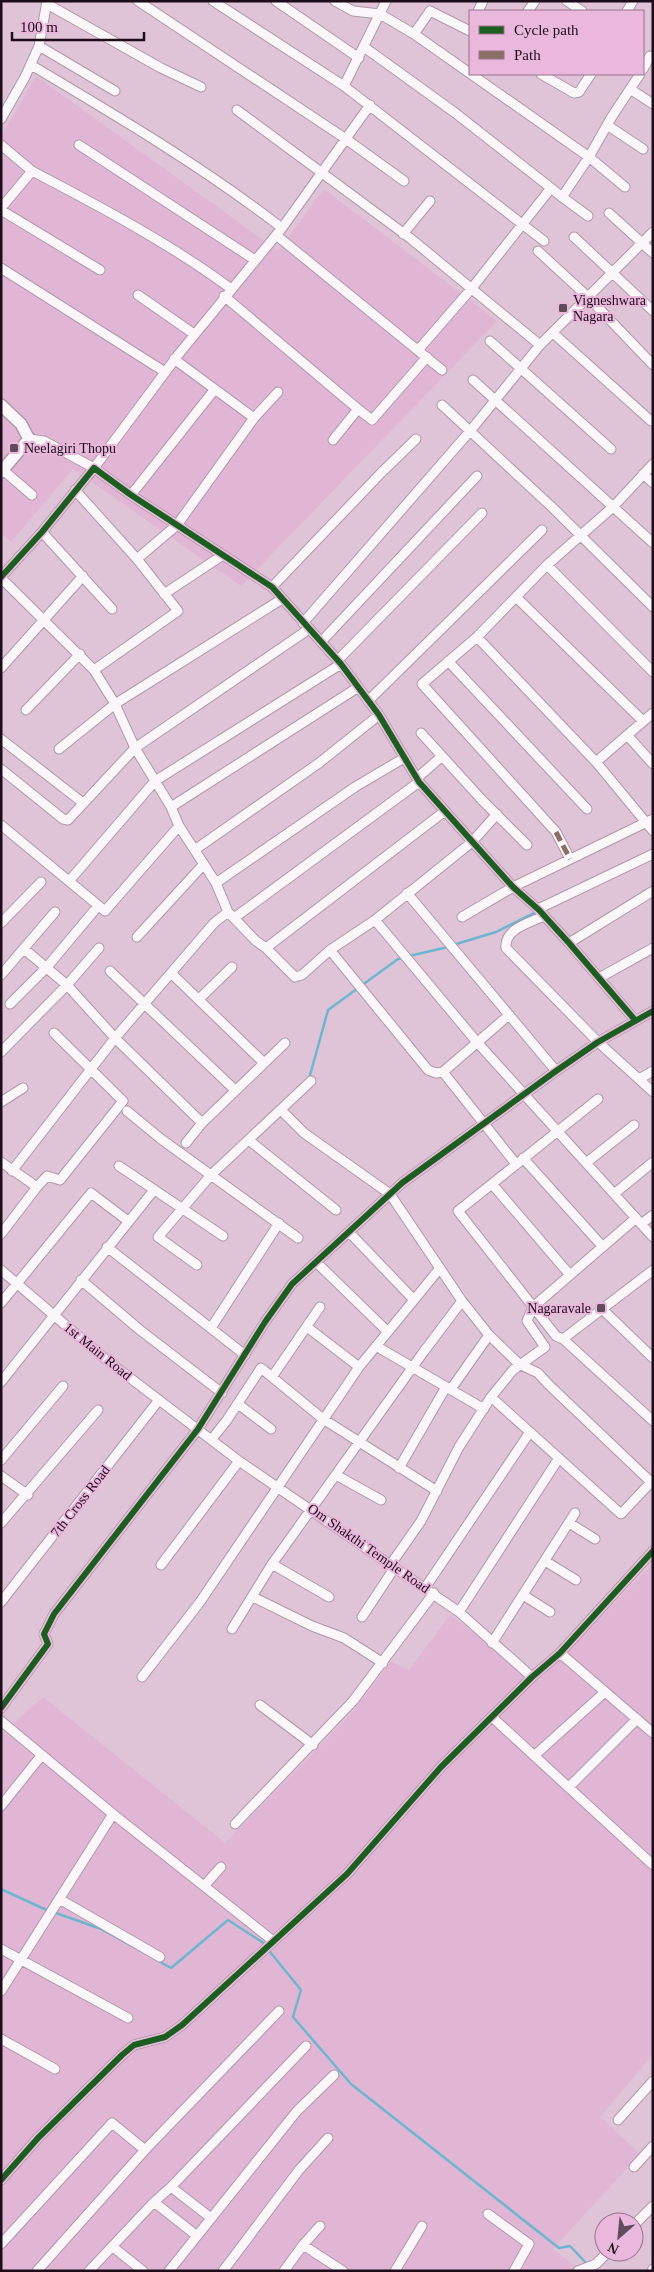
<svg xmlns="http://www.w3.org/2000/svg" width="654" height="2272" viewBox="0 0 654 2272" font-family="Georgia,serif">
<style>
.built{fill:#e1b6d5}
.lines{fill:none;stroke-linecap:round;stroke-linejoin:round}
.stream{stroke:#6eb6cf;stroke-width:2.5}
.minor-casing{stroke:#af99a8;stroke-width:11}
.major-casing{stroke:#af99a8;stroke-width:14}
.minor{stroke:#faf6f9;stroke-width:9}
.major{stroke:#faf6f9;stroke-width:11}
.quiet{stroke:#8d6e63;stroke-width:5;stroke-dasharray:10 5;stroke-linecap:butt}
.cycleway-casing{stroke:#eab8dc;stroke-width:9}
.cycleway{stroke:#1b5e20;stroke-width:6}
.poi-dot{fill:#614c5c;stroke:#eab8dc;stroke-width:2}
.labels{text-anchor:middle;stroke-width:4;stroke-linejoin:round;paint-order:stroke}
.poi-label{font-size:14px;fill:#1d0c19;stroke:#eab8dc;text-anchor:start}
.street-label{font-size:14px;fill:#1d0c19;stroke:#eab8dc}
</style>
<rect width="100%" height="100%" fill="#dfc3d7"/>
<!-- built -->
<path class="built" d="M 36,76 L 278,251 L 324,189 L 497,321 L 241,586 L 73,469 L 11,542 L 1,533 L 1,137 Z
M 653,1564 L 653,2054 L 600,2117 L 640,2154 L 553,2249 L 581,2271 L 1,2271 L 1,1734 L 43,1697 L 225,1843 L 348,1717 L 391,1662 L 409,1670 L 450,1615 L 539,1680 Z"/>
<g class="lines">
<!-- stream -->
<path class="stream" d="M 453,945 L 496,932 L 538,911
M 409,956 L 448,947
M 309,1079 L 328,1010 L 398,959 L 404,958
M 1,1889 L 42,1908 L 101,1929 L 150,1956
M 157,1960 L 171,1968 L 228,1920 L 262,1942 L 301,1990 L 293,2017 L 351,2084 L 559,2248 L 570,2246 L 588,2265"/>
<!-- minor casing -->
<g class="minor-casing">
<path id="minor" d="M 138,1 L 346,139 L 404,181
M 213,1 L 344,86
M 276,1 L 359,58
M 335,1 L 353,11 L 380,14 L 414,34 L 589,157 L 625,187
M 386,1 L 344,86 L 544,241
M 567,1 L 582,11
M 47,4 L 161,68 L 201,87
M 478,11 L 483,1
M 528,11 L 535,1
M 627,11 L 633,1
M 414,34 L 430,11 L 470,31
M 39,46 L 115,91
M 364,47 L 454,112 L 551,188
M 31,65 C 117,116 203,167 282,228
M 643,69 L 650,56
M 541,74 L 574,93 L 579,92 L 591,74
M 630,89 L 653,104
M 237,110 L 410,238 L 540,345 L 653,232
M 1,119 L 25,77 L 39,46 L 47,1
M 607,125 L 643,149
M 1,145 L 32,171 L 1,208
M 79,145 L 255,260
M 32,171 C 99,206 169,243 230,288
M 562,197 L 588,216
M 1,210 L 100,270
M 609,213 L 653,253
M 403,234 L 430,201
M 276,235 L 442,370
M 574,237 L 653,311
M 538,251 L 588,297 L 653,365
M 1,268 L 165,372
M 138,295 L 194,334
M 224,296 L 358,409
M 553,333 L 651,421
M 490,341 L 611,449
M 419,349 L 472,288 L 551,188 L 562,197 L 589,157 L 611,118 L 640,74
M 174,359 L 254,418
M 473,380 L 653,543
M 442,405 L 554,509 L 653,607
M 29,439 L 44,441 L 94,468 L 178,355 L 282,228 L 370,105
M 333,440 L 358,409 L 372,420 L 427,357
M 3,470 L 32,495
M 643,474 L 653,483
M 75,490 L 137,559
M 131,495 L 215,389
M 42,532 L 112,609
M 547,565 L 653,672
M 1,577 L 42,532 L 94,468 L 131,495 L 272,587 L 341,664 L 379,715 L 419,782 L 513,887 L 539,910 L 569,943 L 635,1020
M 1,578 L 94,670 L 115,704 L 135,748 L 171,807 L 179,826 L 216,883 L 228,912 L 256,941 L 266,948 L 295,977 L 302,975 L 330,950 L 375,920 L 472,842 L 497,814
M 272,587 L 381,473 L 416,439
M 164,594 L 223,555
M 517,598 L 643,721
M 303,623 L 471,430 L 540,345
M 477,637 L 596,762 L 653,831
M 321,642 L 477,476
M 338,660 L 482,513
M 448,661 L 587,809
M 1,668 L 83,576
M 94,670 L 178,611 L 137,559 L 177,525 L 254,418 L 278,392
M 368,701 L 542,530
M 26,710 L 80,654
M 421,733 L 482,800 L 527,845
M 627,735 L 653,764
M 1,739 L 83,803
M 59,749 L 115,704 L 282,599
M 596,762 L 653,713
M 1,769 L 63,819 L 68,820 L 135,748 L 309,629
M 417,778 L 441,757
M 171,807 L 357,688
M 1,825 L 105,911 L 179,826
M 196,849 L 319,763 L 379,715
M 570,859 L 556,832 L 422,684 L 477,637 L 547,565 L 614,506 L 653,464
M 70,880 L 155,781 L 341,664
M 216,883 L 355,787 L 404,758
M 407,893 L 556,1071
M 538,909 L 653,854
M 544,916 C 529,923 504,929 506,948 L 598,1042 L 653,1092
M 462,917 L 513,887 L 653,819
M 234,918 L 419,782
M 375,920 L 476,1041 L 653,1237
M 1,923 L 41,882
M 137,937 L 203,865
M 569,943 L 653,891
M 266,948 L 445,811
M 24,949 L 67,985 L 115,1038 L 202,1123
M 330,950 L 428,1070 L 436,1073 L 443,1072 L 516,1164
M 110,971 L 235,1090
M 171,973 L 263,1062
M 1,975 L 55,912
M 599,978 L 653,948
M 199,999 L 232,967
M 10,1004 L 47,967 L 98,906
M 1,1052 L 67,985 L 99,948
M 443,1072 L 509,1015
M 639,1079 L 653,1071
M 1,1102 L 23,1088
M 127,1111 L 161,1139 L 298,1238
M 250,1141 L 336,1210
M 186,1143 L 202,1123 L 285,1043
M 523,1158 L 603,1247
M 1,1162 L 37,1187 L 1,1234
M 586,1163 L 634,1125
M 119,1166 L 223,1236
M 12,1171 L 115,1038 L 214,923 L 228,912
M 492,1184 L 570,1275
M 37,1187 L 47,1176 L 60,1180 L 123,1101 L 54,1033
M 614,1194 L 653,1162
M 641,1224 L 653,1215
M 107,1247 L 245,1355
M 316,1262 L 387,1331
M 197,1265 L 158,1237 L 211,1175 L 311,1081
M 1,1270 L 104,1358 L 239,1461 L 459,1612 L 532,1677
M 653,1270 L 563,1339 L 653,1421
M 81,1280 L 140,1330 L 222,1393
M 414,1300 L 440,1268
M 462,1301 L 489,1335
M 1,1303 L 91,1193 L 128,1221
M 601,1308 L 653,1358
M 307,1327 L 359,1367
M 211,1328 L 279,1223
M 563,1339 L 556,1336 L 458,1211 L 598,1099
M 376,1346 L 484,1409
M 272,1377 L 320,1307
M 1,1382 L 154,1190
M 451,1389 L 489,1335 L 519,1364 L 538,1373 L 548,1384 L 651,1482
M 491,1397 L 621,1514 L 653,1480
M 238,1404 L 271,1429
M 212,1439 L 227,1420 L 261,1368 L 323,1419 L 437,1491
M 1,1460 L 63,1386
M 399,1468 L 446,1387
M 336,1475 L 381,1500
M 1,1476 L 28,1495
M 1,1523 L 98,1410
M 569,1523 L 595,1539
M 545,1561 L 576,1580
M 272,1564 L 329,1597
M 391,1564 L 421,1521 L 459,1447 L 491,1397 L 513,1370 L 545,1347 L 527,1321 L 533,1307 L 636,1218
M 161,1565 L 239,1461
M 425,1588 L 530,1432
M 523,1595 L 550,1612
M 253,1597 L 312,1626 L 344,1638 L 383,1663
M 1,1602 L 159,1400
M 459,1612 L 559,1458
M 362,1617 L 395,1567
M 232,1629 L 272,1564 L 422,1354 L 462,1301 L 390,1194 L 304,1133 L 281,1110
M 492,1643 L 575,1513
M 560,1653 L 653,1733
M 142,1677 L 200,1602 L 359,1367 L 414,1300 L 349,1232
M 260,1705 L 313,1745
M 1,1708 L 48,1644 L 44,1634 L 54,1614 L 198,1429 L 265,1322 L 292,1284 L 402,1183 L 556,1071 L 598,1042 L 653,1011
M 492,1717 L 653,1865
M 1,1721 L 113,1814 L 272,1940
M 535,1755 L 605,1692
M 569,1787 L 637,1719
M 1,1806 L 41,1756
M 235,1824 L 353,1701 L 434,1593
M 204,1886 L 221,1867
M 61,1900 L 160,1957
M 1,1949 L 128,2018
M 1,1991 L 113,1814
M 1,2039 L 55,2069
M 618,2120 L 653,2081
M 634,2167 L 653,2146
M 1,2180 L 38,2138 L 122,2055 L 134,2045 L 165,2037 L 182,2025 L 347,1874 L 441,1767 L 532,1677 L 560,1653 L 653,1551
M 171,2187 L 154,2202 L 197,2236
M 488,2214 L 529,2244 L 514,2271
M 211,2218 L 171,2187 L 306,2046
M 634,2225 L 653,2206
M 1,2244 L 112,2123 L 145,2150
M 303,2245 L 320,2226
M 113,2247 L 143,2271
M 37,2271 L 145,2150 L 279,2011
M 89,2271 L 154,2202
M 169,2271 L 297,2111 L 334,2075
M 223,2271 L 299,2170 L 328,2138
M 284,2271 L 303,2245 L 343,2271
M 395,2271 L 422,2226
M 578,2271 L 596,2264 L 608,2252
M 652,2271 L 653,2269"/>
</g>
<!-- major casing -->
<g class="major-casing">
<path id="major" d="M 1,405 L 21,424 L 29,439 L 1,472"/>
</g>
<!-- minor -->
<use href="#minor" class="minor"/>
<!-- major -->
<use href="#major" class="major"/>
<!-- quiet -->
<path class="quiet" d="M 556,832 L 570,859"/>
<!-- cycleway casing -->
<g class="cycleway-casing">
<path id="cycleway" d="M 1,577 L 42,532 L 94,468 L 131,495 L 272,587 L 341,664 L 379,715 L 419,782 L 513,887 L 539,910 L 569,943 L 635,1020
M 1,1708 L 48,1644 L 44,1634 L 54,1614 L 198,1429 L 265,1322 L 292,1284 L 402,1183 L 556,1071 L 598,1042 L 653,1011
M 1,2180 L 38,2138 L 122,2055 L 134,2045 L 165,2037 L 182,2025 L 347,1874 L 441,1767 L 532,1677 L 560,1653 L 653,1551"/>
</g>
<!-- cycleway -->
<use href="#cycleway" class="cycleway"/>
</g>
<!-- markers -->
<g class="poi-dot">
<rect x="558" y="303" width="10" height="10" rx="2.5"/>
<rect x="9" y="443" width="10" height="10" rx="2.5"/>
<rect x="596" y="1303" width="10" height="10" rx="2.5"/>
</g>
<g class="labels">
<!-- poi labels -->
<g class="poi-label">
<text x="573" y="305">Vigneshwara<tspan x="573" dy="16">Nagara</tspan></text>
<text x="24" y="453">Neelagiri Thopu</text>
<text x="591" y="1313" text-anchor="end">Nagaravale</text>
</g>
<!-- street labels -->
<g class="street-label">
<text transform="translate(98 1351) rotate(39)" y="5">1st Main Road</text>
<text transform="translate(80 1501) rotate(-52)" y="5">7th Cross Road</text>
<text transform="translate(369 1548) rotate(35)" y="5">Om Shakthi Temple Road</text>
</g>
</g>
<!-- border -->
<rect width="654" height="2272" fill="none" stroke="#1d0c19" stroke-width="5"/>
<!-- legend -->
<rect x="469" y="10" width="175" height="65" fill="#eab8dc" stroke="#98738e"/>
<rect x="479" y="26" width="25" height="8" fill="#1b5e20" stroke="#98738e"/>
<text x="514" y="35" font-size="15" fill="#1d0c19">Cycle path</text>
<rect x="479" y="51" width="25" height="8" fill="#8d6e63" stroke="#98738e"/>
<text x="514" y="60" font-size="15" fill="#1d0c19">Path</text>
<!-- north arrow -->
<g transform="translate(619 2237) rotate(207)"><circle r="24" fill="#eab8dc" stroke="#98738e"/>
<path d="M0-4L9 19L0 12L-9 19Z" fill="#614c5c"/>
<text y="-8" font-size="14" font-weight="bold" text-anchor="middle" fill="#1d0c19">N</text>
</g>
<!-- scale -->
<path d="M12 32v8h132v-8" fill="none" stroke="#1d0c19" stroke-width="2.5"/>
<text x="20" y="32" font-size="15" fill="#1d0c19" stroke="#eab8dc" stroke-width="4" paint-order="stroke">100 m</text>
</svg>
